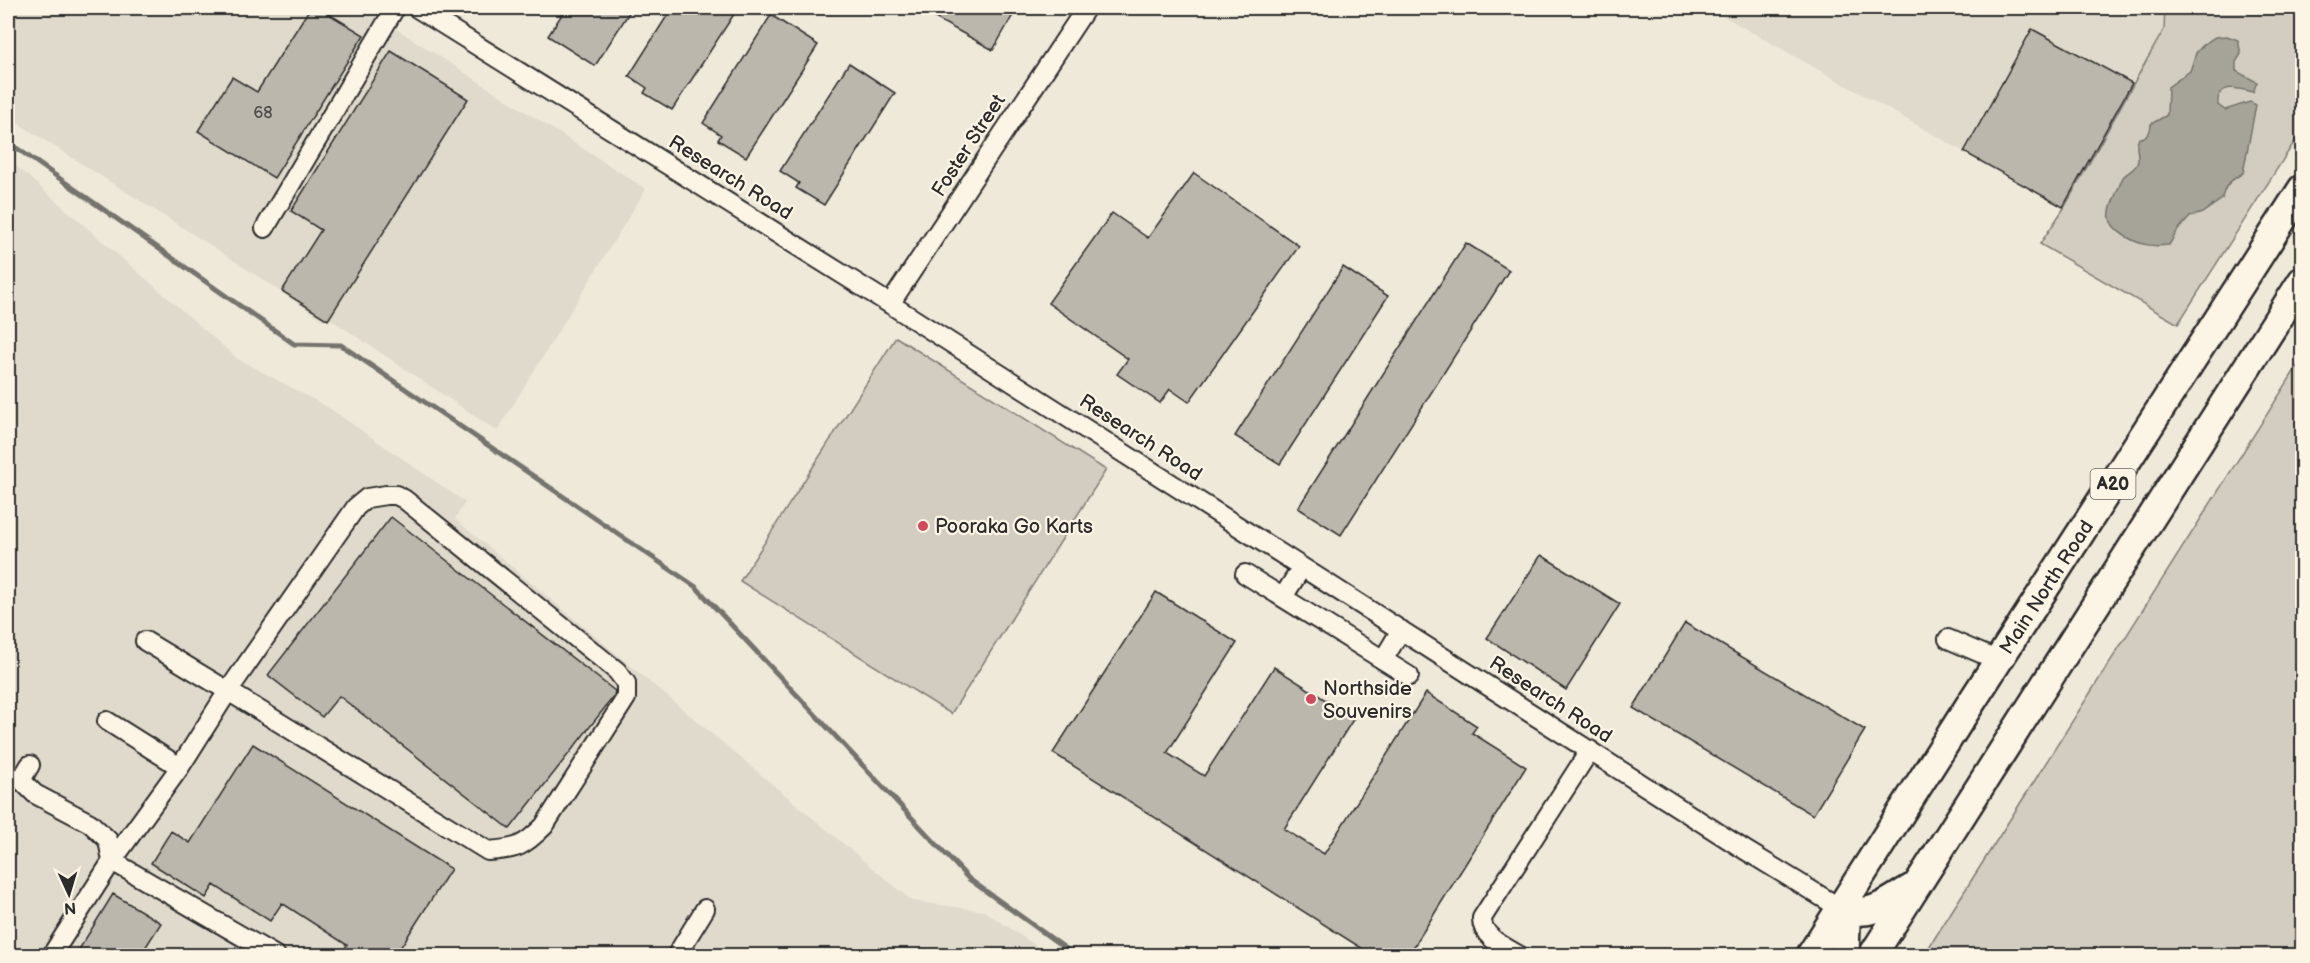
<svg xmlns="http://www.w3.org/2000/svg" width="2310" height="963" viewBox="0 0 2310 963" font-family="'Balsamiq Sans',sans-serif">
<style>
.built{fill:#e0dacc}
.green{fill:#d2cdc0;stroke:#7e7c76;stroke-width:1.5}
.water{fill:#a6a399;stroke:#75736d;stroke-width:1.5}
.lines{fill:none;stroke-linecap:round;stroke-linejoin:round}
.stream{stroke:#75736d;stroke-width:5}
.building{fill:#bcb7ac;stroke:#2b2b2b;stroke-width:1.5}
.minor-casing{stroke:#2b2b2b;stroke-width:22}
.highway-casing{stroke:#2b2b2b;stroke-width:32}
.minor{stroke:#fcf5e5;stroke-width:18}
.highway{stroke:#fcf5e5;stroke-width:27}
.poi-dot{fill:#d1495b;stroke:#fcf5e5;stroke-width:2}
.labels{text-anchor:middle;stroke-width:4.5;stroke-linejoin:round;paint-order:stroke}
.number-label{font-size:16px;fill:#4f4e4b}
.shield{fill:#fcf5e5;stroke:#6a6863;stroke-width:1.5}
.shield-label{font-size:18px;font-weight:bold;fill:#2b2b2b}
.street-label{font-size:20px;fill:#2b2b2b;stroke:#fcf5e5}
.poi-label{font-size:20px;fill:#2b2b2b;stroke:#fcf5e5;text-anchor:start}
</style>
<rect width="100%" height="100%" fill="#efe9da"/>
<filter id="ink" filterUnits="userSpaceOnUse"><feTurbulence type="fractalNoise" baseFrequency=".0167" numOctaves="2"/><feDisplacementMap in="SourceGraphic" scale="12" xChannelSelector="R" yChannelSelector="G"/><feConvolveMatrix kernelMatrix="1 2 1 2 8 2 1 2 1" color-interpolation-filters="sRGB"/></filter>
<g filter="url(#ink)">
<!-- built -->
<path class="built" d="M 8,8 L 364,8 L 646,189 L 497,431 L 332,320 L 323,320 L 221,252 L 8,117 Z
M 1709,8 L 2165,8 L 2164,29 L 2064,208 Z
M 8,159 L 238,359 L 329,408 L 465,502 L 455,519 L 912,901 L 984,911 L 1050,955 L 8,955 Z"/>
<!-- green -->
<path class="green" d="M 2165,8 L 2302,8 L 2302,130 L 2178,324 L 2040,244 L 2064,208 L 2164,29 Z
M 896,337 L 1106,470 L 951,714 L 740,581 Z
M 2302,359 L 2302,955 L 1924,955 Z"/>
<!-- water -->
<path class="water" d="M 2227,36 L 2238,40 L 2241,54 L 2236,62 L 2236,71 L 2257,82 L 2253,92 C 2238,88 2216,82 2218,105 L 2225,110 L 2250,102 L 2256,105 L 2243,173 C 2231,180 2224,185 2222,199 L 2202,213 L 2190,217 L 2178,230 L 2169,245 C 2151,247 2140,245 2125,236 C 2101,221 2110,209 2118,189 C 2120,186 2121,179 2124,176 C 2129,171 2137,169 2138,160 C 2139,150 2134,149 2139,138 C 2147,138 2151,132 2151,124 L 2167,115 L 2168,87 L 2190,71 L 2196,53 L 2204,44 L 2215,37 Z"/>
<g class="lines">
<!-- stream -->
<path class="stream" d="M 8,142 L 294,344 L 341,345 L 696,587 L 969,879 L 1076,956"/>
</g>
<!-- building -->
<path class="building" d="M 310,8 L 319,8 L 364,35 L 274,178 L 198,131 L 232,77 L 257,92 Z
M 566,8 L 632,8 L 595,66 L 548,36 Z
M 672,8 L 738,8 L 672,110 L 644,93 L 647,88 L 629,76 Z
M 917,8 L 1017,8 L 993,50 Z
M 771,15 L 818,45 L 746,157 L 718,140 L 721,135 L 703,123 Z
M 2032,29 L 2132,83 L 2063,207 L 1964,152 Z
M 391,51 L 468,99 L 328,320 L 282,291 L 321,230 L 291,211 Z
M 849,63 L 895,93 L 824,205 L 796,188 L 799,183 L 780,171 Z
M 1194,173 L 1299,246 L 1189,402 L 1170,389 L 1160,403 L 1117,374 L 1128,359 L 1048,303 L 1112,213 L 1148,238 Z
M 1466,243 L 1509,270 L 1341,535 L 1298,508 Z
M 1343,267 L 1388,296 L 1280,464 L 1235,436 Z
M 391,517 L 615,691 L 614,696 L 510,829 L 339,696 L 322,717 L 268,675 Z
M 1541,555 L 1620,604 L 1566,690 L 1487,638 Z
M 1156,592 L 1237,643 L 1167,753 L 1204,776 L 1274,667 L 1354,718 L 1284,829 L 1324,854 L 1426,693 L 1477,726 L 1472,733 L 1526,767 L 1408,956 L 1359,956 L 1363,949 L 1053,753 Z
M 1685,623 L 1865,730 L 1813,815 L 1633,708 Z
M 253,744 L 451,869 L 395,956 L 340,956 L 347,945 L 282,903 L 270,921 L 214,885 L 206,898 L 151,863 L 171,831 L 190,843 Z
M 113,894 L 161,923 L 140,956 L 75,956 Z"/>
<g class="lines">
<!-- minor casing -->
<g class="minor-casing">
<path id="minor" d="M 417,8 L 890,304 L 1745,850 L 1840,908
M 265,228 L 395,8
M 890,304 L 1084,11
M 386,495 L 396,495 L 404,499 L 617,671 L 626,683 L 626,698 L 544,826 C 523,847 517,849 488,851 L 228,691 L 356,507 L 367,498 Z
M 1245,574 L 1409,676
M 1283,597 L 1302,567
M 1948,639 L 1999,661
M 145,641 L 228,691 L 180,767
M 1383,660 L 1401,630
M 107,721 L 180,767 L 112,861 L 276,956
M 30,765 L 21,780 L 35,794 L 90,823 L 108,840 L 112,861 L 51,956
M 676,956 L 705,909
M 1520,956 C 1505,947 1481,937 1482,918 L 1590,750"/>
</g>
<!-- highway casing -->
<g class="highway-casing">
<path id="highway" d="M 1840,908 C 1873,918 1884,904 1912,888
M 1840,908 L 1846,924 L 1845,956
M 1810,956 C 1972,699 2138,444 2302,189
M 1872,956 L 2302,281"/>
</g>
<!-- minor -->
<use href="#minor" class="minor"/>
<!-- highway -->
<use href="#highway" class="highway"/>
</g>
</g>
<!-- markers -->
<g class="poi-dot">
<circle cx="923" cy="526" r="6"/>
<circle cx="1311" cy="699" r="6"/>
</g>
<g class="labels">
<!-- number labels -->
<g class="number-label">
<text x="263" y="118">68</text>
</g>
<!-- shield labels -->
<rect class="shield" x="2090.5" y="469" width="45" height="30" rx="4.5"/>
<g class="shield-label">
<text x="2113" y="490">A20</text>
</g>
<!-- street labels -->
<g class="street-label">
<text transform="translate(968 145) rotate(-57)" y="7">Foster Street</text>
<text transform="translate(731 177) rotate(32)" y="7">Research Road</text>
<text transform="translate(1141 437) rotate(33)" y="7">Research Road</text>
<text transform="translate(2046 587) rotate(-57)" y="7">Main North Road</text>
<text transform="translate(1551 699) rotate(33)" y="7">Research Road</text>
</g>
<!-- poi labels -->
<g class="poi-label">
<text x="935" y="533">Pooraka Go Karts</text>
<text x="1323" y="695">Northside<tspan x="1323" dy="23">Souvenirs</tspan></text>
</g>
</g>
<!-- margin -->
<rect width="2310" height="963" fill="none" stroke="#fcf5e5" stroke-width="30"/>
<rect x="15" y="15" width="2280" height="933" fill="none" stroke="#2b2b2b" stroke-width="2" filter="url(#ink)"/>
<!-- north arrow -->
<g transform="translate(69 894) rotate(176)" stroke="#fcf5e5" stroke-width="4.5" paint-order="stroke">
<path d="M0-4.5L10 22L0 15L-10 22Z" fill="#2b2b2b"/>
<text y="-9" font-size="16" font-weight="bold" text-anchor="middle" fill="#2b2b2b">N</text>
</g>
</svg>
